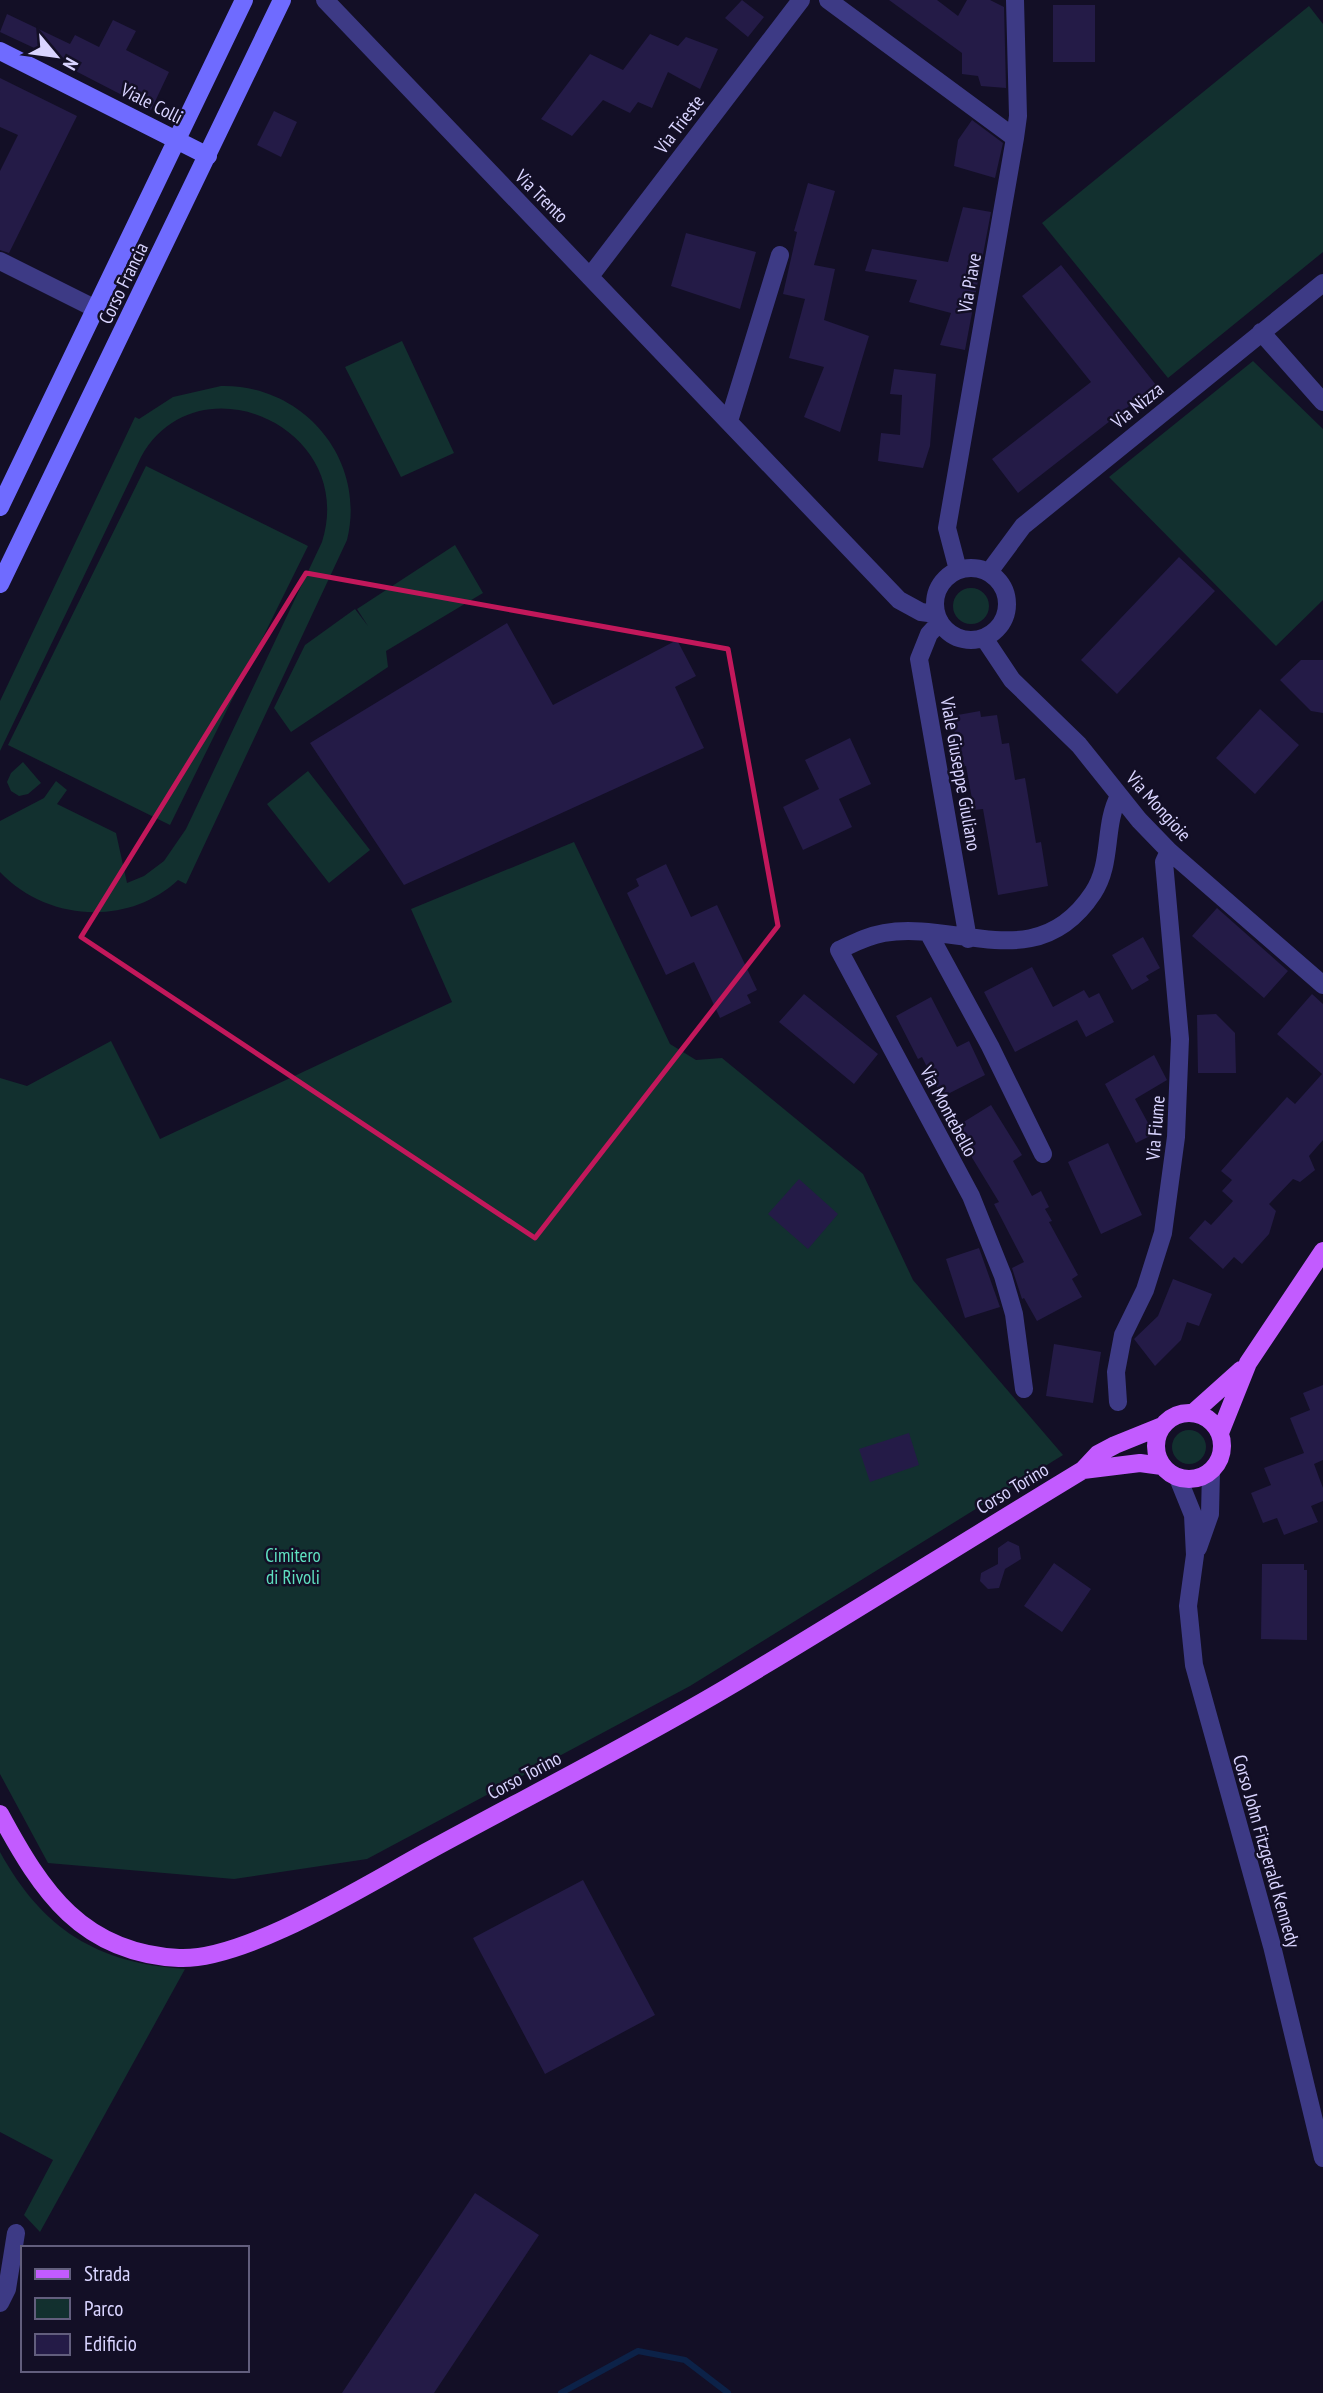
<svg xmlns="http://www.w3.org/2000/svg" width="1323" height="2393" viewBox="0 0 1323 2393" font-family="'PT Sans Narrow',sans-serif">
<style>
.green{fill:#12302f}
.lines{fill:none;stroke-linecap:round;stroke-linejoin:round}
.stream{stroke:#0c2248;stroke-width:6}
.building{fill:#241b47}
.street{stroke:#3d3a85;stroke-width:18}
.secondary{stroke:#6f6bff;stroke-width:18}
.primary{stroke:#c25bff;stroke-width:18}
.marked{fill:none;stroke:#c2185b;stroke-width:5;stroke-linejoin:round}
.labels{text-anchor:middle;stroke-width:5;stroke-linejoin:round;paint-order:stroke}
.street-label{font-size:19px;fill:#d9d4ff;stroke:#130f26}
.park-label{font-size:19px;fill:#5fe0c0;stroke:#130f26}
</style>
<rect width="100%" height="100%" fill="#130f26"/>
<!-- green -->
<path class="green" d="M 1309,6 L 1323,24 L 1323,252 L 1168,378 L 1042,223 Z
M 402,341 L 454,453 L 401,477 L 345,367 Z
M 1253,361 L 1323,429 L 1323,600 L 1276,646 L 1109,477 Z
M 221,386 C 303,384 367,459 347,540 L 186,884 L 178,880 C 128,927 46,921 0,872 L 0,821 L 44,798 L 56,781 L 67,790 L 57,804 L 116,833 L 127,883 L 144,876 L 164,861 L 186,829 L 322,542 C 358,427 197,356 141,457 L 0,751 L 0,701 L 135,417 L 139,419 L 173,397 Z
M 146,466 L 308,546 L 170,825 L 8,745 Z
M 455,545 L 483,593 L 386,651 L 388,667 L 291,732 L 274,708 L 305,645 L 355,609 L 368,626 L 357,609 Z
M953 606a18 18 0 1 1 36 0a18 18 0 1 1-36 0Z
M 23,762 L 41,783 L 28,794 L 19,796 L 11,791 L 7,782 L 11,773 Z
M 308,771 L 370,850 L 329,883 L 267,804 Z
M 574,842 L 670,1044 L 696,1060 L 722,1058 L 863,1174 L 913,1280 L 1063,1455 L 690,1686 L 367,1859 L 234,1879 L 48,1863 L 0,1774 L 0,1078 L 27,1086 L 111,1041 L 160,1139 L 452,1002 L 411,909 Z
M1172 1447a17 17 0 1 1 34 0a17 17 0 1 1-34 0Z
M 0,1852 C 43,1930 97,1963 185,1969 L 40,2232 L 24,2215 L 53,2160 L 0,2132 Z"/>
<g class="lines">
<!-- stream -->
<path class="stream" d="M 561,2393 L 638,2351 L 685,2360 L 728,2393"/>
</g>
<!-- building -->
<path class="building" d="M 742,0 L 764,17 L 748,37 L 725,18 Z
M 889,0 L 937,0 L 958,16 L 967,0 L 990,0 L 1004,7 L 1006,88 L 981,86 L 978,76 L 962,74 L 962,53 Z
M 1053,5 L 1095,5 L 1095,62 L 1053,62 Z
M 7,14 L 70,44 L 75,35 L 99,47 L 113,20 L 136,31 L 126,50 L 169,72 L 151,110 L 60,63 L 62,61 L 0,32 Z
M 650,34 L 678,46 L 686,37 L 718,49 L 700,89 L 668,72 L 652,108 L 638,102 L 630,113 L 603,100 L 572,136 L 541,119 L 590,54 L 623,70 Z
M 0,78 L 77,116 L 9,253 L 0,250 L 0,171 L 18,135 L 0,127 Z
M 274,111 L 297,122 L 281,157 L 257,145 Z
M 972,120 L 1003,143 L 995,178 L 954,166 L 958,140 Z
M 808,183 L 835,191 L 814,265 L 835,269 L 824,320 L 869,336 L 840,432 L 804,417 L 824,367 L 789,358 L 805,299 L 783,294 L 797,232 L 794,231 Z
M 963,207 L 991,212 L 965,350 L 940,345 L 951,313 L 909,302 L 917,280 L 865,271 L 872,249 L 948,262 Z
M 686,233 L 756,252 L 740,309 L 671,286 Z
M 1061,265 L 1156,385 L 1018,493 L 992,459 L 1091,382 L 1022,296 Z
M 894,369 L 936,374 L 930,446 L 923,468 L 878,461 L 881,433 L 900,435 L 902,395 L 890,394 Z
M 1179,557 L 1215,591 L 1117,694 L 1081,660 Z
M 507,623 L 553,705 L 677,640 L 696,676 L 675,687 L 704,748 L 404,885 L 310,743 Z
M 1301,660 L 1323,660 L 1323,713 L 1311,711 L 1280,680 Z
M 1260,709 L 1299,745 L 1255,794 L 1216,758 Z
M 980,711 L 981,717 L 997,715 L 1002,744 L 1009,743 L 1015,780 L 1025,778 L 1036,843 L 1041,842 L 1048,886 L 998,895 L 983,809 L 974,810 L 966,766 L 960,767 L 952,716 Z
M 850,738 L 871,784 L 839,799 L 852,827 L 803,850 L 783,807 L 819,789 L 805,760 Z
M 666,864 L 691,917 L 717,905 L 757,990 L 747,995 L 751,1003 L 720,1018 L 694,962 L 666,975 L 627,893 L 639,886 L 636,879 Z
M 1217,908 L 1288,971 L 1264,998 L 1192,936 Z
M 1143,937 L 1160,968 L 1146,976 L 1149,980 L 1132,990 L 1112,955 Z
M 1032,967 L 1053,1007 L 1084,990 L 1089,998 L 1099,993 L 1114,1022 L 1086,1037 L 1077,1020 L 1015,1052 L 984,992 Z
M 804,994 L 878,1054 L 854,1084 L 779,1022 Z
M 1312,994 L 1323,1004 L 1323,1140 L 1309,1156 L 1315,1170 L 1300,1182 L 1293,1179 L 1269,1204 L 1276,1211 L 1269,1234 L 1242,1264 L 1234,1257 L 1223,1269 L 1189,1238 L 1205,1220 L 1211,1225 L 1233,1201 L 1222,1191 L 1232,1180 L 1221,1171 L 1287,1097 L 1295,1104 L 1322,1074 L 1277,1034 Z
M 931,997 L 957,1047 L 969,1041 L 985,1075 L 942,1097 L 922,1057 L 918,1059 L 896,1016 Z
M 1216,1014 L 1235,1033 L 1236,1073 L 1198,1073 L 1197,1015 Z
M 1154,1055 L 1167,1080 L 1135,1099 L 1154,1134 L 1136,1143 L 1105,1084 Z
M 991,1105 L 1022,1155 L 1013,1161 L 1032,1196 L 1041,1191 L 1049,1207 L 1045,1209 L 1052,1221 L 1049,1222 L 1078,1275 L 1072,1279 L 1082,1297 L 1037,1321 L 1024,1298 L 1022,1299 L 1012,1268 L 1024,1262 L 994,1204 L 999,1202 L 954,1128 Z
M 1108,1143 L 1142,1215 L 1101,1234 L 1068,1162 Z
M 799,1179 L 838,1214 L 808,1249 L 768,1214 Z
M 979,1248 L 1000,1307 L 965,1318 L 946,1259 Z
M 1173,1279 L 1212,1294 L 1199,1326 L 1187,1322 L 1181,1340 L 1155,1366 L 1134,1339 L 1158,1316 Z
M 1054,1344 L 1101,1352 L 1093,1403 L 1046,1396 Z
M 1323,1385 L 1323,1460 L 1314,1464 L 1323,1488 L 1323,1501 L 1311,1506 L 1318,1522 L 1284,1535 L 1277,1518 L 1263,1523 L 1251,1493 L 1271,1485 L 1264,1468 L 1304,1453 L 1290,1418 L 1310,1410 L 1303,1393 Z
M 909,1433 L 919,1465 L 870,1482 L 859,1449 Z
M 1008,1541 L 1019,1546 L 1021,1559 L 1005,1569 L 999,1588 L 988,1589 L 980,1581 L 981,1573 L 998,1564 L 998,1548 Z
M 1054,1563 L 1091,1589 L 1062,1632 L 1024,1606 Z
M 1262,1564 L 1304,1564 L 1304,1570 L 1307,1570 L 1307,1640 L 1261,1639 Z
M 583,1880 L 655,2015 L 545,2074 L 473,1938 Z
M 475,2193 L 539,2235 L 434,2393 L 342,2393 Z"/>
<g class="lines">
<!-- street -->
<path class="street" d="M 325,0 L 899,600 L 921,612 L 936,614
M 828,0 L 1015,138
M 0,261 L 96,309
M 591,275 L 801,0
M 1261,332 L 1323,402
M 729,421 L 780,255
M935 604a36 36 0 1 1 72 0a36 36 0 1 1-72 0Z
M 958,570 L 947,528 L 1015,138 L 1018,116 L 1015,0
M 989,572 L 1023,526 L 1323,283
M 940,622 L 929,634 L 919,659 L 968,939
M 984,638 L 1012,680 L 1079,745 L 1139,820 L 1169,851 L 1323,985
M 929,934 L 990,1046 L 1043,1154
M 1024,1389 L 1014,1314 L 1003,1276 L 971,1196 L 839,950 C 854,943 867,936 884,933 C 957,920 1037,978 1093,893 C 1113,863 1103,826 1119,796
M 1118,1402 L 1116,1372 L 1123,1335 L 1145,1290 L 1163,1233 L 1176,1137 L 1180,1039 L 1164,862 L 1169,851
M 1178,1478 L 1193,1515 L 1195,1555 L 1188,1606 L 1194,1665 L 1272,1946 L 1323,2158
M 1198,1548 L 1210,1514 L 1211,1471
M 0,2303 L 7,2289 L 16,2233"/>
<!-- secondary -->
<path class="secondary" d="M 0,51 L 208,156
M 0,507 L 244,0
M 0,584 L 282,0"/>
<!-- primary -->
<path class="primary" d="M1156 1446a33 33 0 1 1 66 0a33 33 0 1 1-66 0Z
M 1193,1413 L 1241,1370
M 1220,1433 L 1248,1363 L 1323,1251
M 1083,1470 L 1140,1463 L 1162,1466
M 0,1814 C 42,1892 82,1953 179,1958 C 246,1961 369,1883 430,1850 C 529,1796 630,1745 728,1687 C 847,1616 964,1542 1083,1470 L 1098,1454 L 1115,1445 L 1162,1426"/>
</g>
<!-- marked area -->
<path class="marked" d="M 306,573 L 728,649 L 778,926 L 535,1238 L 81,937 Z"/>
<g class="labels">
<!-- street labels -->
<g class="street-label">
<text transform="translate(152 103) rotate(27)" y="7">Viale Colli</text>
<text transform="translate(679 124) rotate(-53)" y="7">Via Trieste</text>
<text transform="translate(542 196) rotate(45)" y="7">Via Trento</text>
<text transform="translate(123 283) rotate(-64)" y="7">Corso Francia</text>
<text transform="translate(969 283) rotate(-80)" y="7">Via Piave</text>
<text transform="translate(1137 405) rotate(-39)" y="7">Via Nizza</text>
<text transform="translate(961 774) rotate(80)" y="7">Viale Giuseppe Giuliano</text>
<text transform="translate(1159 806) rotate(48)" y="7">Via Mongioie</text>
<text transform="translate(949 1111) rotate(62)" y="7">Via Montebello</text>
<text transform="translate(1155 1128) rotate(-85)" y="7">Via Fiume</text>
<text transform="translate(1012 1488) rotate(-31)" y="7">Corso Torino</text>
<text transform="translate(524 1775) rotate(-28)" y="7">Corso Torino</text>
<text transform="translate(1267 1851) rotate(74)" y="7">Corso John Fitzgerald Kennedy</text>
</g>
<!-- park labels -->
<g class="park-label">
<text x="293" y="1562">Cimitero<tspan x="293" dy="22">di Rivoli</tspan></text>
</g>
</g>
<!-- legend -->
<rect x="21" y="2246" width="228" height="126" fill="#130f26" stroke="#625e7d" stroke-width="2"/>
<rect x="35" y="2269" width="35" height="10" fill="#c25bff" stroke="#625e7d" stroke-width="2"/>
<text x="84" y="2281" font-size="21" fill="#d9d4ff">Strada</text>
<rect x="35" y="2298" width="35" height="21" fill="#12302f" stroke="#625e7d" stroke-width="2"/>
<text x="84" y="2316" font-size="21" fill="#d9d4ff">Parco</text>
<rect x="35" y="2334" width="35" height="21" fill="#241b47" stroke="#625e7d" stroke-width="2"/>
<text x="84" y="2351" font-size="21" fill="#d9d4ff">Edificio</text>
<!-- north arrow -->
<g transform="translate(56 56) rotate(119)" stroke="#130f26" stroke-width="5" paint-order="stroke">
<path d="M0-5L12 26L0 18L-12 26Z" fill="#d9d4ff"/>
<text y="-10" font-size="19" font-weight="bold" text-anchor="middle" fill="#d9d4ff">N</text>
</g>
</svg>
